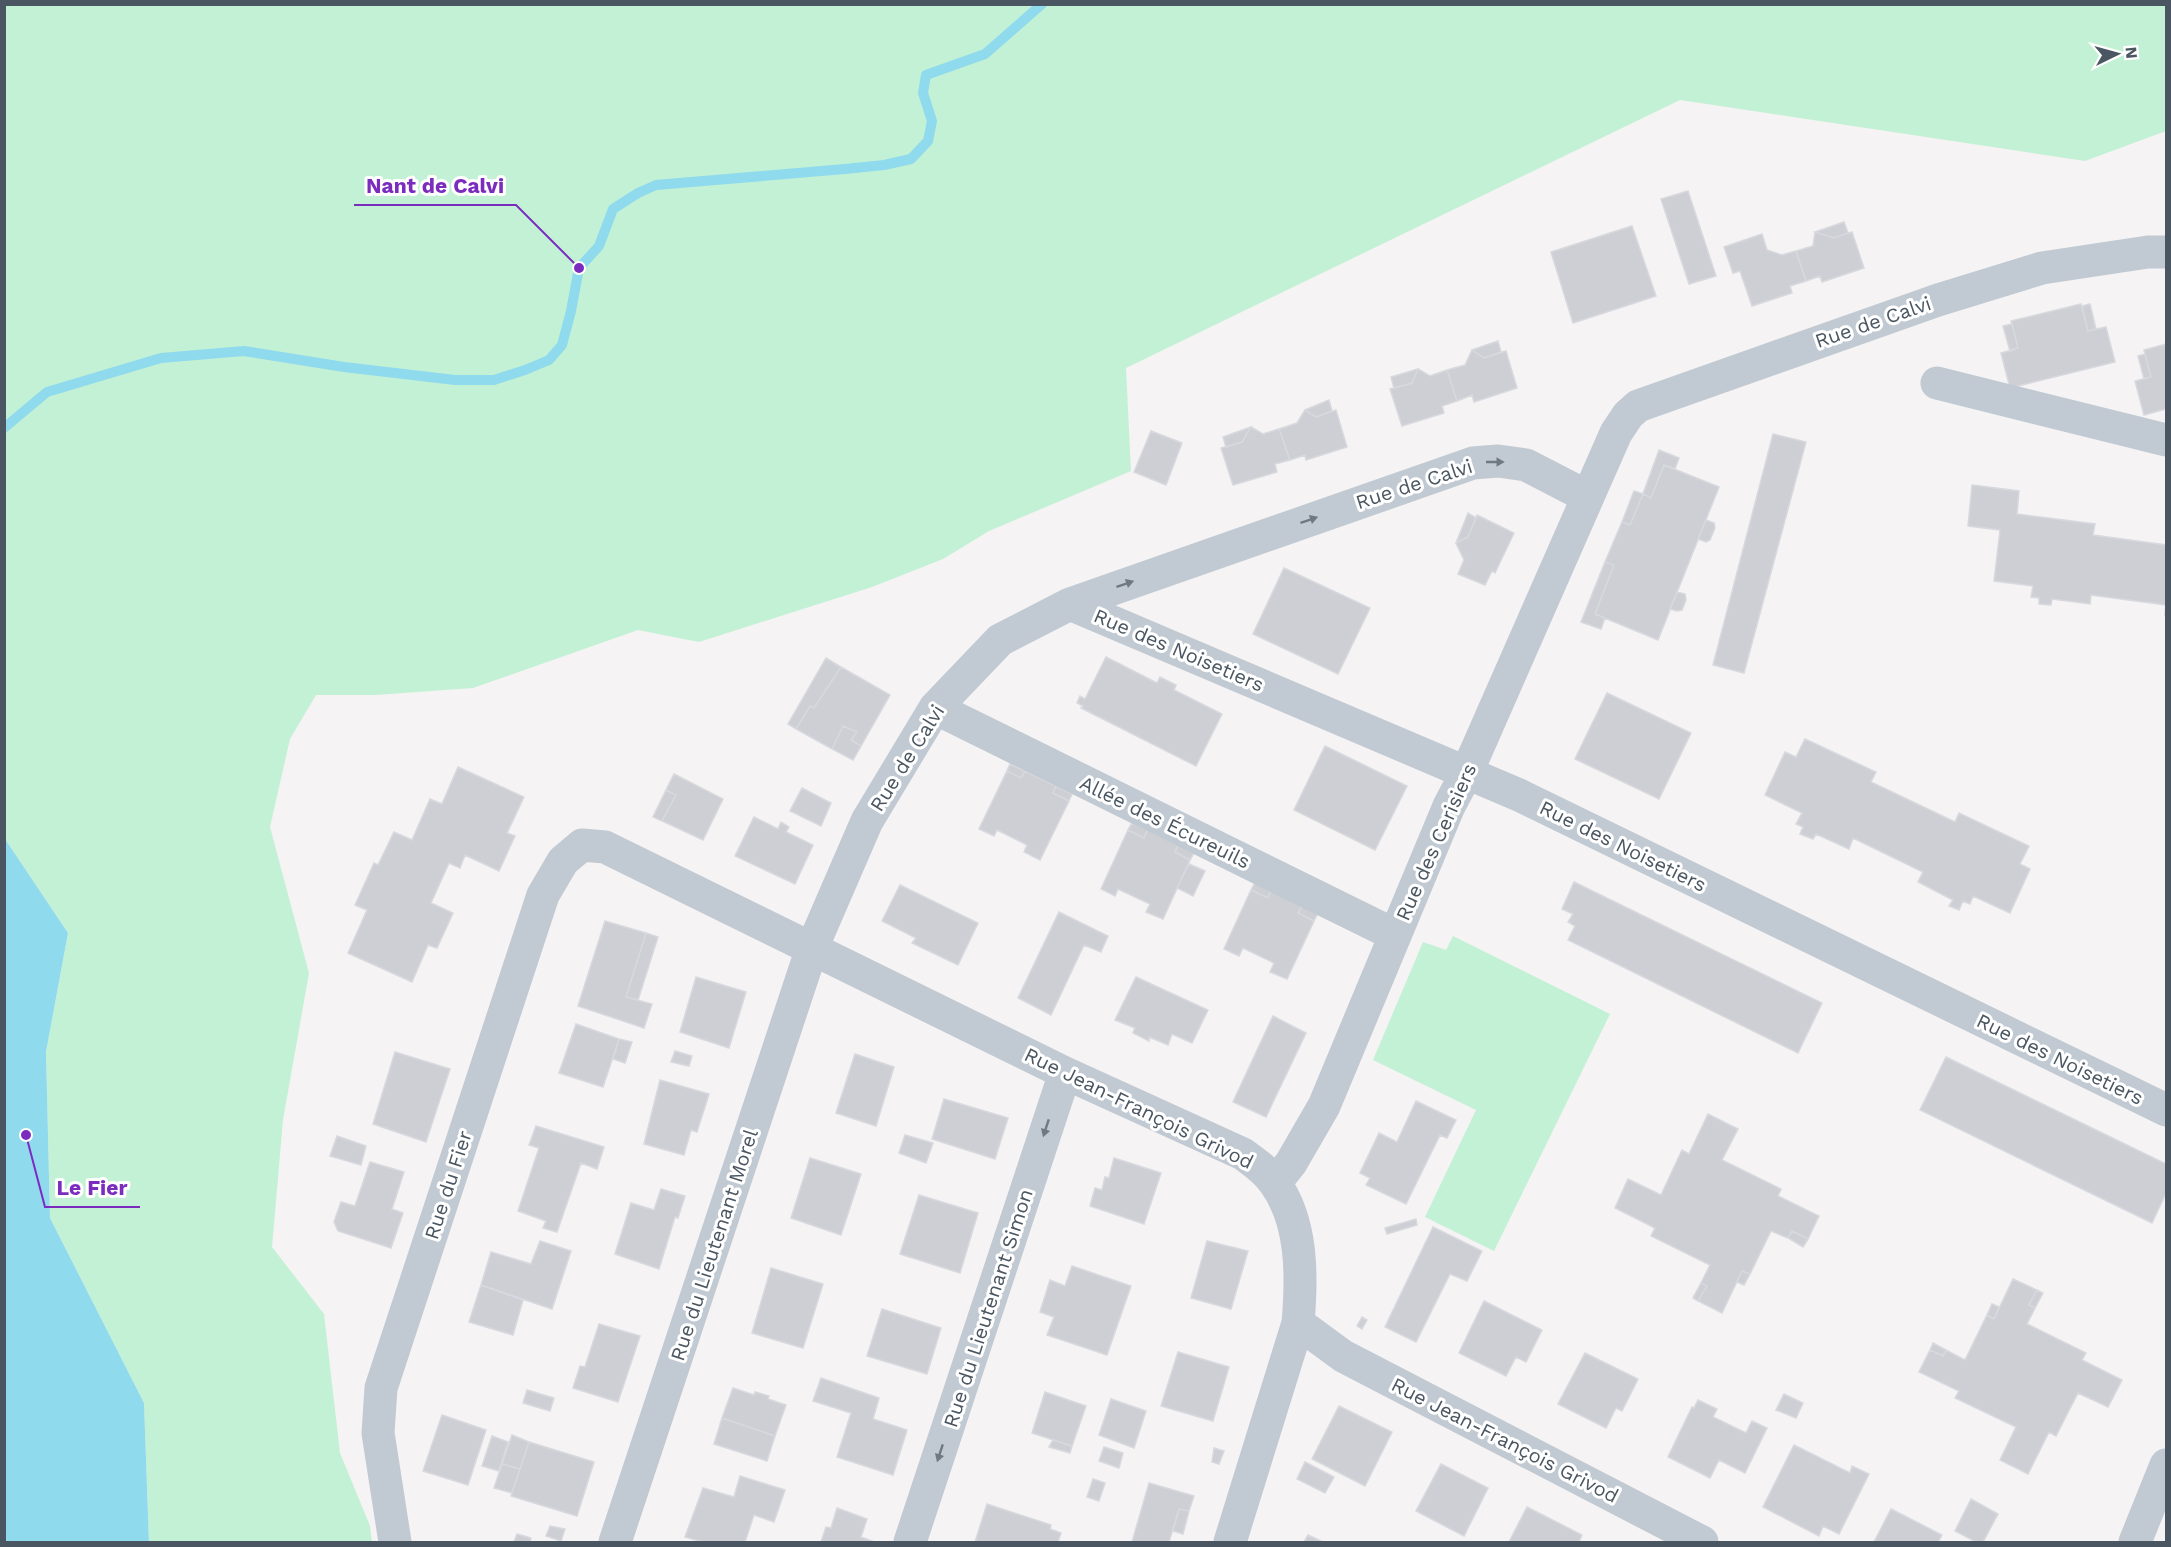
<svg xmlns="http://www.w3.org/2000/svg" width="2171" height="1547" viewBox="0 0 2171 1547" font-family="'Work Sans',sans-serif">
<style>
.green{fill:#c3f1d5}
.water{fill:#90daee}
.lines{fill:none;stroke-linecap:round;stroke-linejoin:round}
.stream{stroke:#90daee;stroke-width:10}
.building{fill:#cdcfd5;stroke:#d7d9de;stroke-width:1.5}
.minor{stroke:#c1cad2;stroke-width:33}
.oneway{fill:#6e7983}
.labels{text-anchor:middle;stroke-width:6;stroke-linejoin:round;paint-order:stroke}
.street-label{font-size:20px;fill:#4a5661;stroke:#fff}
.leader{fill:none;stroke:#7b2cbf;stroke-width:2}
.callout-dot{fill:#7b2cbf;stroke:#fff;stroke-width:2}
.callout-label{font-size:21px;text-anchor:middle;font-weight:bold;fill:#7b2cbf;stroke:#fff;stroke-width:6;stroke-linejoin:round;paint-order:stroke}
</style>
<rect width="100%" height="100%" fill="#f5f3f3"/>
<!-- green -->
<path class="green" d="M 4,5 L 2166,5 L 2166,131 L 2085,161 L 1680,100 L 1126,368 L 1131,471 L 989,531 L 943,559 L 872,587 L 699,642 L 638,630 L 473,688 L 376,695 L 316,695 L 290,739 L 270,827 L 309,973 L 283,1120 L 272,1247 L 324,1314 L 340,1453 L 370,1526 L 372,1542 L 149,1542 L 144,1403 L 50,1218 L 46,1052 L 68,933 L 5,839 Z
M 1453,936 L 1610,1014 L 1494,1251 L 1425,1217 L 1476,1110 L 1373,1060 L 1423,942 L 1446,950 Z"/>
<!-- water -->
<path class="water" d="M 5,839 L 68,933 L 46,1052 L 50,1218 L 144,1403 L 149,1542 L 5,1542 Z"/>
<g class="lines">
<!-- stream -->
<path class="stream" d="M 4,428 L 47,392 L 161,358 L 244,351 L 344,367 L 455,380 L 494,380 L 525,370 L 549,360 L 562,345 L 571,311 L 579,268 L 599,246 L 613,209 L 638,193 L 656,185 L 845,169 L 884,165 L 911,159 L 928,141 L 932,121 L 923,93 L 926,75 L 985,54 L 1042,4"/>
</g>
<!-- building -->
<path class="building" d="M 1688,191 L 1716,276 L 1689,284 L 1661,199 Z
M 1844,222 L 1848,233 L 1834,238 L 1815,232 Z
M 1632,226 L 1656,296 L 1573,323 L 1551,252 Z
M 1815,232 L 1834,238 L 1852,232 L 1864,268 L 1822,282 L 1820,276 L 1806,281 L 1796,251 L 1813,246 Z
M 1762,234 L 1767,250 L 1782,255 L 1796,251 L 1806,281 L 1790,286 L 1792,293 L 1752,306 L 1740,271 L 1733,273 L 1724,247 Z
M 2081,304 L 2088,331 L 2106,327 L 2115,362 L 2010,388 L 2001,353 L 2018,348 L 2011,321 Z
M 2090,304 L 2096,329 L 2088,331 L 2082,306 Z
M 2012,324 L 2018,348 L 2010,351 L 2003,326 Z
M 1498,341 L 1501,352 L 1484,358 L 1472,350 Z
M 2166,344 L 2166,409 L 2144,415 L 2135,381 L 2151,377 L 2144,350 Z
M 1472,350 L 1484,358 L 1506,351 L 1517,388 L 1474,402 L 1472,395 L 1457,401 L 1447,370 L 1465,365 Z
M 2145,354 L 2151,377 L 2144,379 L 2138,356 Z
M 1418,369 L 1412,383 L 1394,388 L 1391,377 Z
M 1418,369 L 1430,376 L 1447,370 L 1457,401 L 1442,406 L 1444,413 L 1402,426 L 1390,389 L 1412,383 Z
M 1329,400 L 1332,411 L 1316,417 L 1305,410 Z
M 1305,410 L 1316,417 L 1336,410 L 1347,447 L 1306,460 L 1305,455 L 1290,460 L 1279,429 L 1297,423 Z
M 1251,427 L 1242,442 L 1226,447 L 1223,437 Z
M 1251,427 L 1263,434 L 1279,429 L 1290,460 L 1275,464 L 1277,472 L 1233,485 L 1221,448 L 1242,442 Z
M 1151,431 L 1182,443 L 1166,485 L 1134,472 Z
M 1773,434 L 1806,442 L 1744,673 L 1713,665 Z
M 1659,450 L 1679,458 L 1675,469 L 1664,465 L 1651,498 L 1643,494 Z
M 1664,465 L 1719,487 L 1658,640 L 1595,614 L 1614,565 L 1605,562 L 1622,522 L 1630,525 L 1643,494 L 1651,498 Z
M 1972,485 L 2019,491 L 2017,514 L 2095,524 L 2093,535 L 2166,545 L 2166,615 L 2165,615 L 2166,605 L 2091,595 L 2090,604 L 2052,599 L 2051,605 L 2039,604 L 2039,598 L 2031,597 L 2033,586 L 1994,581 L 2000,530 L 1968,526 Z
M 1634,491 L 1643,494 L 1630,525 L 1622,522 Z
M 1468,513 L 1476,518 L 1468,537 L 1456,543 Z
M 1477,515 L 1514,533 L 1495,573 L 1492,571 L 1485,585 L 1458,574 L 1464,560 L 1456,543 L 1468,537 Z
M 1706,520 L 1714,523 L 1715,528 L 1710,540 L 1706,542 L 1698,539 Z
M 1605,562 L 1614,565 L 1595,614 L 1605,618 L 1601,629 L 1581,622 Z
M 1284,568 L 1370,608 L 1338,674 L 1253,634 Z
M 1677,592 L 1685,594 L 1686,600 L 1682,610 L 1677,611 L 1670,609 Z
M 1106,657 L 1157,683 L 1160,677 L 1176,685 L 1174,690 L 1222,714 L 1196,766 L 1081,708 L 1083,706 L 1077,703 L 1080,696 L 1085,699 Z
M 826,658 L 841,667 L 814,708 L 810,706 L 796,729 L 788,724 Z
M 841,667 L 890,695 L 861,746 L 851,740 L 857,732 L 843,726 L 832,749 L 796,729 L 810,706 L 814,708 Z
M 1607,693 L 1691,733 L 1659,799 L 1575,759 Z
M 843,726 L 857,732 L 851,740 L 861,746 L 853,760 L 832,749 Z
M 1805,739 L 1876,772 L 1871,782 L 1955,822 L 1959,813 L 2029,846 L 2020,864 L 2030,869 L 2010,913 L 1973,896 L 1970,904 L 1963,901 L 1959,910 L 1949,906 L 1953,900 L 1918,882 L 1923,872 L 1853,838 L 1849,849 L 1816,834 L 1813,839 L 1800,834 L 1803,827 L 1796,824 L 1802,813 L 1765,795 L 1785,752 L 1796,757 Z
M 1325,746 L 1407,786 L 1375,850 L 1294,810 Z
M 1010,764 L 1025,771 L 1021,778 L 1007,771 Z
M 458,767 L 524,797 L 507,833 L 515,836 L 499,871 L 465,855 L 460,868 L 449,863 L 431,903 L 453,913 L 437,948 L 428,945 L 412,982 L 348,953 L 367,910 L 355,905 L 374,863 L 378,865 L 394,832 L 412,840 L 430,799 L 442,804 Z
M 1007,771 L 1021,778 L 1025,771 L 1056,786 L 1053,793 L 1069,801 L 1040,860 L 1024,852 L 1027,845 L 997,830 L 994,836 L 979,829 Z
M 674,774 L 723,799 L 703,840 L 662,821 L 676,795 L 666,790 Z
M 1056,786 L 1072,794 L 1069,801 L 1053,793 Z
M 802,788 L 831,803 L 821,826 L 790,811 Z
M 666,790 L 676,795 L 662,821 L 653,817 Z
M 754,817 L 778,829 L 781,822 L 789,827 L 786,832 L 813,845 L 795,884 L 735,856 Z
M 1132,823 L 1147,830 L 1144,838 L 1128,830 Z
M 1128,830 L 1144,838 L 1147,830 L 1178,845 L 1175,852 L 1190,860 L 1163,919 L 1146,912 L 1150,904 L 1118,889 L 1115,896 L 1101,889 Z
M 1178,845 L 1194,853 L 1190,860 L 1175,852 Z
M 1189,864 L 1205,871 L 1193,896 L 1177,888 Z
M 1574,882 L 1822,1003 L 1798,1053 L 1568,940 L 1575,926 L 1568,922 L 1573,914 L 1562,909 Z
M 1255,883 L 1271,890 L 1268,898 L 1251,890 Z
M 900,885 L 978,923 L 958,965 L 912,943 L 916,938 L 882,921 Z
M 1251,890 L 1268,898 L 1271,890 L 1303,905 L 1298,913 L 1314,921 L 1287,979 L 1270,972 L 1274,963 L 1243,948 L 1239,956 L 1224,949 Z
M 1303,905 L 1318,913 L 1314,921 L 1298,913 Z
M 1059,912 L 1108,936 L 1101,952 L 1084,945 L 1051,1015 L 1018,998 Z
M 605,921 L 646,933 L 626,997 L 652,1004 L 644,1028 L 578,1006 Z
M 646,933 L 658,937 L 638,1000 L 626,997 Z
M 696,977 L 746,992 L 729,1048 L 680,1032 Z
M 1136,977 L 1208,1010 L 1192,1043 L 1172,1034 L 1168,1045 L 1149,1037 L 1149,1041 L 1133,1033 L 1135,1028 L 1115,1020 Z
M 1273,1016 L 1306,1033 L 1266,1117 L 1233,1102 Z
M 576,1024 L 619,1039 L 603,1087 L 559,1073 Z
M 619,1039 L 632,1042 L 625,1063 L 613,1059 Z
M 675,1051 L 692,1056 L 689,1066 L 671,1062 Z
M 395,1052 L 450,1069 L 426,1142 L 373,1124 Z
M 855,1054 L 894,1067 L 876,1126 L 836,1113 Z
M 1946,1057 L 2166,1164 L 2166,1193 L 2152,1223 L 1920,1110 Z
M 660,1080 L 709,1094 L 697,1132 L 691,1130 L 684,1155 L 644,1144 Z
M 944,1099 L 1008,1118 L 995,1159 L 932,1139 Z
M 1416,1101 L 1456,1120 L 1447,1138 L 1440,1135 L 1406,1204 L 1366,1185 L 1370,1178 L 1360,1173 L 1379,1133 L 1397,1142 Z
M 1708,1114 L 1738,1129 L 1722,1160 L 1781,1189 L 1778,1196 L 1819,1216 L 1808,1239 L 1792,1231 L 1788,1238 L 1771,1231 L 1750,1274 L 1742,1271 L 1722,1313 L 1698,1301 L 1707,1286 L 1701,1283 L 1710,1265 L 1651,1236 L 1655,1228 L 1615,1208 L 1628,1179 L 1661,1195 L 1682,1150 L 1689,1154 Z
M 536,1126 L 604,1147 L 597,1169 L 581,1163 L 557,1232 L 543,1228 L 546,1221 L 518,1211 L 539,1148 L 529,1145 Z
M 905,1135 L 933,1143 L 926,1163 L 899,1153 Z
M 337,1136 L 366,1146 L 361,1165 L 330,1156 Z
M 810,1158 L 861,1174 L 841,1235 L 791,1218 Z
M 1114,1158 L 1161,1173 L 1144,1224 L 1090,1206 L 1095,1188 L 1102,1190 L 1105,1177 L 1109,1178 Z
M 370,1162 L 404,1172 L 392,1209 L 403,1213 L 391,1248 L 338,1231 L 334,1222 L 341,1202 L 355,1206 Z
M 661,1189 L 685,1196 L 678,1218 L 675,1217 L 659,1269 L 615,1254 L 631,1203 L 654,1210 Z
M 919,1195 L 978,1213 L 960,1273 L 900,1254 Z
M 1416,1219 L 1417,1225 L 1387,1234 L 1385,1228 Z
M 1433,1227 L 1482,1251 L 1467,1281 L 1450,1274 L 1416,1342 L 1385,1327 Z
M 1792,1231 L 1808,1239 L 1803,1247 L 1788,1238 Z
M 540,1241 L 571,1251 L 552,1309 L 481,1285 L 491,1252 L 531,1264 Z
M 1207,1241 L 1248,1251 L 1231,1309 L 1191,1298 Z
M 1072,1266 L 1131,1286 L 1107,1355 L 1047,1335 L 1054,1317 L 1040,1312 L 1050,1280 L 1065,1286 Z
M 771,1268 L 823,1284 L 803,1348 L 752,1333 Z
M 1742,1271 L 1750,1274 L 1744,1285 L 1737,1282 Z
M 2013,1279 L 2037,1290 L 2029,1305 L 2035,1308 L 2027,1324 L 2086,1353 L 2082,1360 L 2122,1380 L 2108,1407 L 2078,1393 L 2056,1436 L 2049,1432 L 2028,1474 L 2000,1460 L 2016,1427 L 1955,1398 L 1959,1391 L 1919,1372 L 1930,1350 L 1943,1356 L 1946,1350 L 1965,1360 L 1987,1315 L 1994,1319 Z
M 1701,1283 L 1707,1286 L 1698,1301 L 1693,1298 Z
M 481,1285 L 523,1300 L 513,1335 L 469,1322 Z
M 2037,1290 L 2043,1293 L 2035,1308 L 2029,1305 Z
M 1484,1301 L 1542,1330 L 1526,1362 L 1516,1357 L 1506,1376 L 1459,1353 Z
M 1992,1304 L 1999,1307 L 1994,1319 L 1987,1315 Z
M 882,1309 L 941,1328 L 927,1374 L 867,1356 Z
M 1362,1317 L 1367,1320 L 1362,1329 L 1357,1326 Z
M 599,1324 L 640,1336 L 618,1402 L 573,1388 L 580,1366 L 585,1367 Z
M 1933,1343 L 1946,1350 L 1943,1356 L 1930,1350 Z
M 1178,1352 L 1229,1367 L 1213,1421 L 1161,1406 Z
M 1585,1353 L 1638,1379 L 1622,1411 L 1616,1408 L 1606,1428 L 1558,1404 Z
M 821,1378 L 879,1398 L 873,1419 L 907,1430 L 893,1475 L 837,1457 L 851,1413 L 813,1401 Z
M 733,1388 L 754,1395 L 755,1392 L 769,1396 L 768,1399 L 786,1405 L 775,1436 L 722,1418 Z
M 527,1390 L 554,1398 L 550,1411 L 523,1403 Z
M 1045,1392 L 1086,1406 L 1072,1446 L 1032,1433 Z
M 1784,1394 L 1803,1403 L 1796,1418 L 1776,1410 Z
M 1111,1399 L 1146,1411 L 1134,1448 L 1099,1435 Z
M 1698,1400 L 1717,1409 L 1713,1417 L 1746,1433 L 1752,1421 L 1767,1428 L 1745,1473 L 1719,1460 L 1710,1478 L 1668,1457 L 1692,1407 L 1694,1408 Z
M 1339,1406 L 1392,1432 L 1365,1486 L 1312,1459 Z
M 442,1415 L 486,1430 L 468,1485 L 423,1471 Z
M 722,1418 L 775,1436 L 767,1461 L 714,1444 Z
M 512,1435 L 529,1442 L 520,1469 L 502,1464 Z
M 492,1436 L 508,1442 L 499,1471 L 482,1466 Z
M 1053,1440 L 1072,1446 L 1070,1453 L 1049,1447 Z
M 529,1442 L 594,1462 L 577,1516 L 511,1496 Z
M 1794,1445 L 1850,1473 L 1852,1466 L 1869,1474 L 1839,1534 L 1823,1526 L 1819,1536 L 1763,1507 Z
M 1104,1447 L 1123,1453 L 1119,1468 L 1099,1461 Z
M 1214,1448 L 1224,1451 L 1219,1464 L 1212,1462 Z
M 1305,1462 L 1334,1477 L 1325,1493 L 1297,1479 Z
M 502,1464 L 520,1469 L 512,1493 L 494,1488 Z
M 1441,1464 L 1488,1488 L 1464,1536 L 1416,1511 Z
M 740,1476 L 785,1490 L 774,1522 L 754,1515 L 745,1542 L 703,1542 L 685,1537 L 703,1488 L 734,1497 Z
M 1093,1479 L 1105,1483 L 1099,1501 L 1087,1497 Z
M 1149,1483 L 1194,1496 L 1189,1511 L 1179,1509 L 1169,1542 L 1132,1542 Z
M 1971,1499 L 1998,1514 L 1983,1542 L 1976,1542 L 1955,1531 Z
M 987,1504 L 1051,1525 L 1050,1529 L 1061,1533 L 1058,1542 L 975,1542 Z
M 1527,1507 L 1582,1535 L 1579,1542 L 1509,1542 Z
M 837,1508 L 867,1519 L 861,1537 L 872,1541 L 871,1542 L 821,1542 L 826,1527 L 831,1528 Z
M 1179,1509 L 1189,1511 L 1183,1534 L 1173,1531 Z
M 1891,1509 L 1942,1535 L 1938,1542 L 1874,1542 Z
M 550,1526 L 565,1529 L 561,1541 L 546,1536 Z
M 517,1534 L 531,1538 L 530,1542 L 514,1542 Z
M 1308,1535 L 1323,1542 L 1304,1542 Z"/>
<g class="lines">
<!-- minor -->
<path class="minor" d="M 1937,383 L 2166,440
M 1070,604 L 1519,795 L 2166,1110
M 935,708 L 1395,935
M 1275,1183 L 1291,1163 L 1324,1106 L 1449,806 L 1467,772 L 1616,433 L 1628,415 L 1638,406 L 1938,300 L 2042,268 L 2148,252 L 2166,252
M 395,1542 L 378,1433 L 381,1388 L 543,895 L 563,861 L 582,845 L 605,847 L 1065,1073 L 1243,1154 C 1254,1162 1266,1170 1274,1182 C 1303,1221 1302,1277 1298,1323 L 1343,1356 L 1702,1542
M 615,1542 L 812,948 L 867,821 L 935,708 L 1000,640 L 1070,604 L 1473,463 L 1498,461 L 1526,465 L 1588,497
M 910,1542 L 1065,1073
M 1230,1542 L 1298,1323
M 2135,1542 L 2166,1465"/>
</g>
<!-- one-way arrows -->
<defs><path id="oneway-solid" d="M-6-.8H1V-3.2L6.5 0L1 3.2V.8H-6Z" transform="scale(1.5)"/></defs>
<g class="oneway">
<use href="#oneway-solid" transform="translate(1495 462)"/>
<use href="#oneway-solid" transform="translate(1309 520) rotate(-19)"/>
<use href="#oneway-solid" transform="translate(1125 584) rotate(-19)"/>
<use href="#oneway-solid" transform="translate(1046 1128) rotate(108)"/>
<use href="#oneway-solid" transform="translate(940 1453) rotate(108)"/>
</g>
<g class="labels">
<!-- street labels -->
<g class="street-label">
<text transform="translate(1873 322) rotate(-19)" y="7">Rue de Calvi</text>
<text transform="translate(1414 484) rotate(-18)" y="7">Rue de Calvi</text>
<text transform="translate(1179 650) rotate(23)" y="7">Rue des Noisetiers</text>
<text transform="translate(907 758) rotate(-58)" y="7">Rue de Calvi</text>
<text transform="translate(1165 822) rotate(26)" y="7">Allée des Écureuils</text>
<text transform="translate(1436 842) rotate(-66)" y="7">Rue des Cerisiers</text>
<text transform="translate(1623 846) rotate(26)" y="7">Rue des Noisetiers</text>
<text transform="translate(2060 1059) rotate(26)" y="7">Rue des Noisetiers</text>
<text transform="translate(1139 1108) rotate(26)" y="7">Rue Jean-François Grivod</text>
<text transform="translate(448 1185) rotate(-72)" y="7">Rue du Fier</text>
<text transform="translate(714 1245) rotate(-72)" y="7">Rue du Lieutenant Morel</text>
<text transform="translate(988 1308) rotate(-72)" y="7">Rue du Lieutenant Simon</text>
<text transform="translate(1505 1440) rotate(27)" y="7">Rue Jean-François Grivod</text>
</g>
</g>
<!-- callouts -->
<path class="leader" d="M579 268L516 205H354M26 1135L45 1207H140"/>
<g class="callout-dot">
<circle cx="579" cy="268" r="6"/>
<circle cx="26" cy="1135" r="6"/>
</g>
<g class="callout-label">
<text x="435" y="193">Nant de Calvi</text>
<text x="92" y="1195">Le Fier</text>
</g>
<!-- border -->
<rect width="2171" height="1547" fill="none" stroke="#4a5661" stroke-width="12"/>
<!-- north arrow -->
<g transform="translate(2117 54) rotate(85)" stroke="#ffffff" stroke-width="4.5" paint-order="stroke">
<path d="M0-4.5L10 22L0 15L-10 22Z" fill="#4a5661"/>
<text y="-9" font-size="16" font-weight="bold" text-anchor="middle" fill="#4a5661">N</text>
</g>
</svg>
